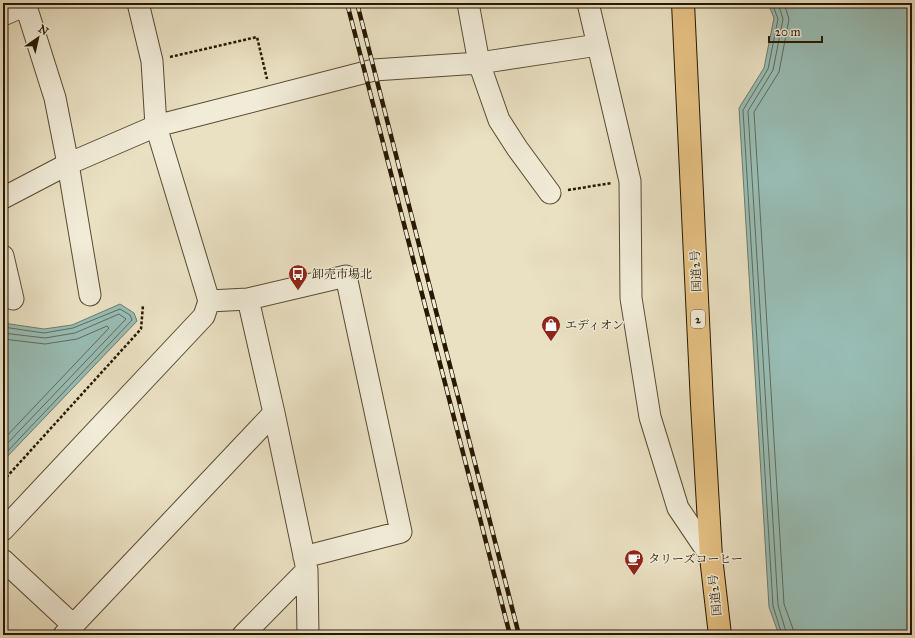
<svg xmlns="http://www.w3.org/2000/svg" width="915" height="638" viewBox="0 0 915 638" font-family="'IM FELL Great Primer','Noto Serif JP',serif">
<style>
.water{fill:#98bdb5;stroke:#6b7b6d}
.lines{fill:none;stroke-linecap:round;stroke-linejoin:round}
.shore{stroke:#606a5c;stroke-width:1}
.minor-casing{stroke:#584a32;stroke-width:23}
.highway-casing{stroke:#271802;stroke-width:24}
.path{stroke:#271802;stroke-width:2.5;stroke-dasharray:3 2;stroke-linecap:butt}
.minor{stroke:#f1ecd8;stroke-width:21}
.highway{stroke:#e5c082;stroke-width:22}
.rail-casing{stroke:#271802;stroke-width:4.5}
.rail{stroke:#f1ecd8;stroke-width:3;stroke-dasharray:9;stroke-linecap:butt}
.labels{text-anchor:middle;stroke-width:3;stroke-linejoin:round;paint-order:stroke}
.shield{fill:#f1ecd8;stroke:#645842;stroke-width:1}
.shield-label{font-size:11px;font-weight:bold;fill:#271802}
.street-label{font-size:12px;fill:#271802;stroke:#f1ecd8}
.poi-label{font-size:12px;fill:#271802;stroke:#f1ecd8;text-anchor:start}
</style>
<rect width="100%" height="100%" fill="#eae1c3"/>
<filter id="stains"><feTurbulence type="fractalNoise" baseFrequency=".005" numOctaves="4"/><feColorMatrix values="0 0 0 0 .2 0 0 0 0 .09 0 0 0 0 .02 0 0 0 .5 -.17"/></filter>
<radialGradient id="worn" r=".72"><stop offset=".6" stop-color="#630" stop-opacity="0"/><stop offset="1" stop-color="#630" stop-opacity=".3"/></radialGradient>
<!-- water -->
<path class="water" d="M 768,3 L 912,3 L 912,635 L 779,635 L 769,607 L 739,108 L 764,68 L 774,18 Z
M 120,304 L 134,313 L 137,321 L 3,461 L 3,323 L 44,329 L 72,325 Z"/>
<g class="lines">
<!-- shore -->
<path class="shore" d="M 772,3 L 778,19 L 768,69 L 743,110 L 773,606 L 782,635
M 778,3 L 783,19 L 773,70 L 748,111 L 778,605 L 787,635
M 784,3 L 789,19 L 779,72 L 754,112 L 784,604 L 793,629 L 793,635
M 3,327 L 44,333 L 73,328 L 120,309 L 130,315 L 132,320 L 3,456
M 3,333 L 45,338 L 75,333 L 119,314 L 126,319 L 3,448
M 3,339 L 45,344 L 77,339 L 107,326 L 109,328 L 3,440"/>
<!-- minor casing -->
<g class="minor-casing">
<path id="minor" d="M 25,3 L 55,98 L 68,164 L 90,295
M 468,3 L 479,63 L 499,120 L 517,148 L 550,193
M 588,3 L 630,181 L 631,298 L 650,417 L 678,508 L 711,557
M 3,15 L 26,5
M 3,198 L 68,164 L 156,126 L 374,70 L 479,63 L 598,45
M 3,256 L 13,299
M 209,301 L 248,299
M 3,530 L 204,316 L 209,301 L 156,126 L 152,61 L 138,3
M 3,560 L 73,625
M 307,570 L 308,635
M 64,635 L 274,413
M 243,635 L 307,570 L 274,413 L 248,299 L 346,276 L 401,532 L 304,557"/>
</g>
<!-- highway casing -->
<g class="highway-casing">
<path id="highway" d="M 683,3 L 702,404 L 711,557 L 720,635"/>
</g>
<!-- path -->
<path class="path" d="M 170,57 L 257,37 L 267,79
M 568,190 L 612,183
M 3,481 L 141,329 L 143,305"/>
<!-- minor -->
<use href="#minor" class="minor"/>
<!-- highway -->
<use href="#highway" class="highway"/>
<!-- rail casing -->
<g class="rail-casing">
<path id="rail" d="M 347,3 L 510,635
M 357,3 L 519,635"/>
</g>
<!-- rail -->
<use href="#rail" class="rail"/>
</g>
<!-- icons -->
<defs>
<g id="bus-pin" transform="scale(1)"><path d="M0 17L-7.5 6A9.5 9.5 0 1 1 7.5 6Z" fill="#8f2418" stroke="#f1ecd8"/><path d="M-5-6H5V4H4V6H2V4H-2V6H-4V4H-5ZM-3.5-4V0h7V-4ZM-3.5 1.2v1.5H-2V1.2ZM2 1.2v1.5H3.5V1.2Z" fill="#fff"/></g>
<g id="shop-pin" transform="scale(1)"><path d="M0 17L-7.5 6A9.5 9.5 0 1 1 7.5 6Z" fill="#8f2418" stroke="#f1ecd8"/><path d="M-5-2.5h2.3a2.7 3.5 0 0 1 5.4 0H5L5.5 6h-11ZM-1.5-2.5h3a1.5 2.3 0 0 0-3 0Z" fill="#fff"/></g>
<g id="cafe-pin" transform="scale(1)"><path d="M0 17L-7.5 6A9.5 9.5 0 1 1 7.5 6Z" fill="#8f2418" stroke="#f1ecd8"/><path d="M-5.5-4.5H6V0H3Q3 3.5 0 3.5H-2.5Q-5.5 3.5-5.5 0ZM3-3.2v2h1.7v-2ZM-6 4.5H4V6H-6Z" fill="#fff"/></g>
</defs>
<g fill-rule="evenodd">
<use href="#bus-pin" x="298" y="274"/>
<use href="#shop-pin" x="551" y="325"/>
<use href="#cafe-pin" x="634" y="559"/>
</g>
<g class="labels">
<!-- shield labels -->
<rect class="shield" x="691" y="310" width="14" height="18" rx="3"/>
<g class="shield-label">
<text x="698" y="323">2</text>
</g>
<!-- street labels -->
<g class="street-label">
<text transform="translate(696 271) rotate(-93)" y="4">国道2号</text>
<text transform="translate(715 595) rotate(-96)" y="4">国道2号</text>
</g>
<!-- poi labels -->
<g class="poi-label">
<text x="312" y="278">卸売市場北</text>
<text x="565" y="329">エディオン</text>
<text x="648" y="563">タリーズコーヒー</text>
</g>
</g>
<!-- margin -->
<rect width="915" height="638" fill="none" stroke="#eae1c3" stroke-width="16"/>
<rect x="4" y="4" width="907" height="630" fill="none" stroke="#271802" stroke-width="2"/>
<rect x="8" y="8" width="899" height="622" fill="none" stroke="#271802"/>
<!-- north arrow -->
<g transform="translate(38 38) rotate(34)" stroke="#f1ecd8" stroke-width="3" paint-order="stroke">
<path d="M0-3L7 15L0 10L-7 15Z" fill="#271802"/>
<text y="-6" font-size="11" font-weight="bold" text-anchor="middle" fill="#271802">N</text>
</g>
<!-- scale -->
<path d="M769 36v6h53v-6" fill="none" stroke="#271802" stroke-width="2"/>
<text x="775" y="36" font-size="12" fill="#271802" stroke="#f1ecd8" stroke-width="3" paint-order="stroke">20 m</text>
<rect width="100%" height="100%" filter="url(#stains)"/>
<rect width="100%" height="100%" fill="url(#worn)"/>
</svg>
